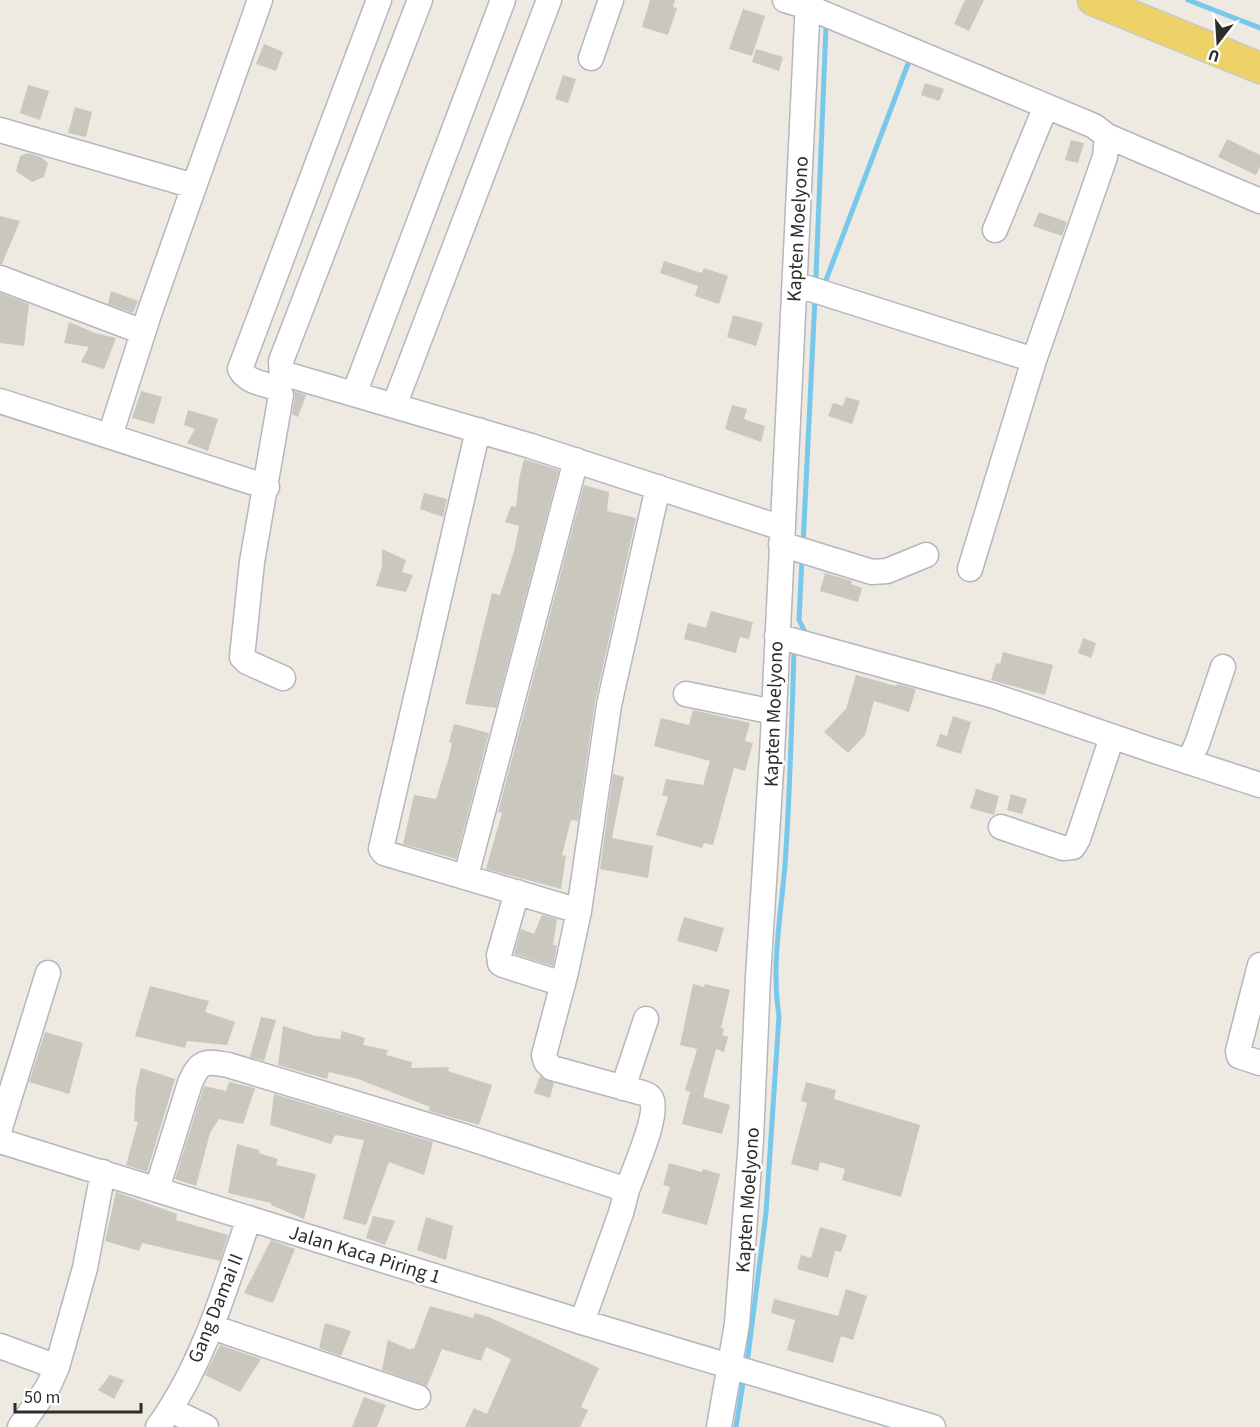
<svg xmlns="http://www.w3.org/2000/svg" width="1260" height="1427" viewBox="0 0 1260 1427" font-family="'Source Sans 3',sans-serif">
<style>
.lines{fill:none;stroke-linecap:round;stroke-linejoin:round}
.stream{stroke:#78c8ec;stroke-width:5}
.building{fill:#cac7bf}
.minor-casing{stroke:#b4b6c0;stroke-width:27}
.major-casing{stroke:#c8c8c8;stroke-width:33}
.minor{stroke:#fff;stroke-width:24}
.major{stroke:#edd367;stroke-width:30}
.labels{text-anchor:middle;stroke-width:5;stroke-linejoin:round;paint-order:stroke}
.street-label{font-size:20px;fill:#2d2d2d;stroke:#fff}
</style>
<rect width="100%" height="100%" fill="#eee9e1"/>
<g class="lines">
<!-- stream -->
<path class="stream" d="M 1188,0 L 1260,28
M 816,276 L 826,26
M 826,280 L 911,56
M 803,545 L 815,298
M 802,558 L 799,620 L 804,630
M 748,1356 L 766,1213 L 779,1016 C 771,967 781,914 785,865 C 790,793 792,722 794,650
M 736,1427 L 743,1383"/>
</g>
<!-- building -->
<path class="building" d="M 650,0 L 675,0 L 673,7 L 677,8 L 668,35 L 642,27 Z
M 965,0 L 984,0 L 969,31 L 954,24 Z
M 743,9 L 765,16 L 752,56 L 729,49 Z
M 264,44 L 283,52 L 276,71 L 256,64 Z
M 756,49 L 783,57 L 779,71 L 752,62 Z
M 563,75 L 576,79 L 568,103 L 555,99 Z
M 925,83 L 944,89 L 939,101 L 921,95 Z
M 28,85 L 49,91 L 40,120 L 20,113 Z
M 75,107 L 92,112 L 86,137 L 68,133 Z
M 1227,139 L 1260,155 L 1260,167 L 1256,175 L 1218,157 Z
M 1071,140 L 1084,143 L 1078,163 L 1065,160 Z
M 28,153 L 41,157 L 48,163 L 44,177 L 32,182 L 16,171 L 20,156 Z
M 1039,212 L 1067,222 L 1062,236 L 1033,226 Z
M 0,216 L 20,221 L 2,264 L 0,264 Z
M 664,261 L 702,273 L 704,268 L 728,276 L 719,304 L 695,296 L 698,286 L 660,273 Z
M 111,291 L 138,301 L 133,313 L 108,304 Z
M 0,293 L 29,304 L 24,346 L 0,343 Z
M 733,315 L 763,323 L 756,346 L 727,337 Z
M 69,322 L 95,333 L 116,338 L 104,369 L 81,362 L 89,347 L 64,343 Z
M 141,391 L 162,397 L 154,424 L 132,418 Z
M 294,391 L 306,395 L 298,417 L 292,414 L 295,397 Z
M 846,397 L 860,401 L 852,424 L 828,416 L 833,403 L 843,406 Z
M 732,405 L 747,409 L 744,419 L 765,426 L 761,442 L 725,429 Z
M 188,410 L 218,419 L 208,451 L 187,443 L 195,429 L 184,425 Z
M 524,459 L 559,470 L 496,708 L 465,704 L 492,593 L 500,595 L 514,551 L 519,526 L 505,522 L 511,506 L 516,507 L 519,479 Z
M 584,485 L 609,492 L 607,511 L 636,518 L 595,702 L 578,821 L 571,820 L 562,855 L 566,856 L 561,889 L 486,869 L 502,813 L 498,812 Z
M 424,493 L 447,499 L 443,517 L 420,509 Z
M 382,549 L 406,560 L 402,572 L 413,575 L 406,592 L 376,586 L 382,566 Z
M 825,573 L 852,581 L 851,584 L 862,588 L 858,602 L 820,591 Z
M 711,611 L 753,622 L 749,639 L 740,637 L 736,653 L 684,639 L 688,623 L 706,628 Z
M 1083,638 L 1096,643 L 1091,658 L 1078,653 Z
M 1003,652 L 1053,665 L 1045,695 L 991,680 L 996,663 L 1000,664 Z
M 856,675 L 896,686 L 897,684 L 916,689 L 909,712 L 874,701 L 865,735 L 848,753 L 824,732 L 846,709 Z
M 693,710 L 750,723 L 745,741 L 753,743 L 745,771 L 734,768 L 713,845 L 704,843 L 702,848 L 656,835 L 668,797 L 662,795 L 666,779 L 703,785 L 710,761 L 654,746 L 661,718 L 689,725 Z
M 953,716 L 971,722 L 961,754 L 936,746 L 940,734 L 947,736 Z
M 454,724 L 489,733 L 456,859 L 403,844 L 414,795 L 436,799 L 449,757 L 452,743 L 449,742 Z
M 613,774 L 624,777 L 612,838 L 653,846 L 648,878 L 600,869 Z
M 976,789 L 999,796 L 994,815 L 970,808 Z
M 1011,794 L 1027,799 L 1022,814 L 1007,810 Z
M 542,915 L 557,919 L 553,945 L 557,945 L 553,966 L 514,954 L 521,929 L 534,934 Z
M 684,917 L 724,928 L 717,952 L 677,941 Z
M 693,984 L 704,987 L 705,984 L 730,990 L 721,1028 L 724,1029 L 722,1035 L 728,1037 L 724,1052 L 716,1049 L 703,1097 L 730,1105 L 722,1134 L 682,1124 L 690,1092 L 685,1090 L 697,1049 L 680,1045 Z
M 150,986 L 209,1001 L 205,1012 L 235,1022 L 227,1045 L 187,1041 L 185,1048 L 135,1036 Z
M 261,1017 L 276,1020 L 264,1061 L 250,1057 Z
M 283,1026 L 316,1036 L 340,1039 L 342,1031 L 365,1038 L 363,1045 L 388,1050 L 386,1055 L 412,1062 L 411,1068 L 449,1067 L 448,1071 L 492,1085 L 479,1125 L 429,1111 L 430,1107 L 358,1079 L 329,1072 L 327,1079 L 278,1065 Z
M 45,1032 L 83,1043 L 69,1094 L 29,1082 Z
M 141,1068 L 175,1079 L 147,1172 L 126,1165 L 138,1122 L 134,1121 L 136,1088 Z
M 540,1076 L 554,1083 L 550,1098 L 534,1093 Z
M 229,1082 L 255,1088 L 243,1124 L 219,1119 L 210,1133 L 196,1186 L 175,1179 L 204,1086 L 226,1091 Z
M 806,1082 L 836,1090 L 834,1099 L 920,1125 L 901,1197 L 842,1180 L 845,1169 L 820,1162 L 818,1171 L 791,1164 L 807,1103 L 801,1101 Z
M 274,1094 L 433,1142 L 424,1175 L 389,1162 L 366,1225 L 343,1219 L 364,1140 L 335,1135 L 331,1144 L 270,1125 Z
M 237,1144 L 259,1150 L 259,1153 L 278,1159 L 276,1165 L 316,1174 L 304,1219 L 271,1205 L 271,1203 L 228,1193 Z
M 669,1163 L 702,1172 L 703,1169 L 720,1174 L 707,1225 L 662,1213 L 670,1187 L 663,1185 Z
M 116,1192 L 177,1214 L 176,1220 L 228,1235 L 220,1261 L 142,1243 L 139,1251 L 105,1241 Z
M 373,1216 L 395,1221 L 385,1245 L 366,1238 Z
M 426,1217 L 453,1226 L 446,1260 L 417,1250 Z
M 820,1227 L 847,1235 L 841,1252 L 835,1251 L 828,1278 L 797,1269 L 801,1255 L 811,1258 Z
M 271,1240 L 295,1249 L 273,1303 L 244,1293 Z
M 846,1289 L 867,1296 L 853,1340 L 841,1336 L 833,1363 L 787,1350 L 795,1320 L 771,1313 L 774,1299 L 838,1316 Z
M 430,1306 L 473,1318 L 475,1313 L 489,1317 L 599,1368 L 581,1407 L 588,1410 L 580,1427 L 465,1427 L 474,1408 L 487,1414 L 511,1359 L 486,1347 L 481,1361 L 442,1349 L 427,1386 L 382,1370 L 388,1340 L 411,1350 L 411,1348 L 414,1349 Z
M 325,1323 L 351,1331 L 341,1356 L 319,1348 Z
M 220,1345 L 261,1359 L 240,1392 L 205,1375 Z
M 110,1375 L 124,1380 L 114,1399 L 98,1390 Z
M 364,1397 L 386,1405 L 377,1427 L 352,1427 Z"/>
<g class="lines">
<!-- minor casing -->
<g class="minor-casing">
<path id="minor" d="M 785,0 L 808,7 L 1094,126 L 1107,136 L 1105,157 L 1034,360 L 970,569
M 591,58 L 611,0
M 0,130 L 194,186
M 1107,136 L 1260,201
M 995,230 L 1046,106
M 0,278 L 143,332
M 795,284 L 1034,360
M 282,378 L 281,361 L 420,0
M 273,387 C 279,381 283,375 292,376 L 531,446 L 782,528
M 354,394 L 503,0
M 0,401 L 267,487
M 394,406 L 549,0
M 478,430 L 381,849 L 384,853 L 579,911
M 110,436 L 150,311 L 260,0
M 781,544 L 872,572 L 887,571 L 926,555
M 777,636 L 994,696 L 1152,750 L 1260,785
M 283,678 L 247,662 L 242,657 L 252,562 L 281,395 L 277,389 C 265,383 247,383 240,369 L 379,0
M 686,694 L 774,712
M 1188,762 L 1197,744 L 1223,667
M 1001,827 L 1063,848 L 1073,847 L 1078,839 L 1112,737
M 466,876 L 576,460
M 517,892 L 499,955 L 500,963 L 503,965 L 563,984
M 1260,965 L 1238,1051 L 1239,1056 L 1260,1063
M 623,1088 L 646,1019
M 0,1128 L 48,973
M 0,1141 L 582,1322 L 933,1427
M 157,1189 L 190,1083 C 200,1060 205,1061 228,1065 L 463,1136 L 627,1190 L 621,1213 L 582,1322
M 627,1190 C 633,1172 660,1114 651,1098 C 648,1094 643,1093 639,1092 L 552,1068 L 546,1062 L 544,1055 L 566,972 L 579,911 L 609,705 L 658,487
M 212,1327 L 418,1397
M 0,1346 L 57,1367
M 171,1410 L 206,1427
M 20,1427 L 48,1387 L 57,1367 L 85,1268 L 103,1172
M 158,1427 C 203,1365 225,1289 249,1218
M 719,1427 L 737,1324 L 751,1140 L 758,977 L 772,755 L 808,0"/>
</g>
<!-- major casing -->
<g class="major-casing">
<path id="major" d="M 1093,0 L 1260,68"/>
</g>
<!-- minor -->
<use href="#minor" class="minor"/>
<!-- major -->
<use href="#major" class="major"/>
</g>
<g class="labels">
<!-- street labels -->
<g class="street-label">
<text transform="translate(797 229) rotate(-87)" y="7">Kapten Moelyono</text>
<text transform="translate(773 714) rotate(-88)" y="7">Kapten Moelyono</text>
<text transform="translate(747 1200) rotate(-86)" y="7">Kapten Moelyono</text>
<text transform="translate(365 1254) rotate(17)" y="7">Jalan Kaca Piring 1</text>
<text transform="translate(215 1308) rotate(-68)" y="7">Gang Damai II</text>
</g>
</g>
<!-- north arrow -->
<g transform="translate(1218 42) rotate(197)" stroke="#ffffff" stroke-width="4.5" paint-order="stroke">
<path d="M0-4.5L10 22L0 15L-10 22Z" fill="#2d2d2d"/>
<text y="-9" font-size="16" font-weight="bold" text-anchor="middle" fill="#2d2d2d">U</text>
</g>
<!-- scale -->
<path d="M15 1403v9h126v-9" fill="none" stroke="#2d2d2d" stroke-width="3"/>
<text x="24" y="1403" font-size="18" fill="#2d2d2d" stroke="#ffffff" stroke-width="4.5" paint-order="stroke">50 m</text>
</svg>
